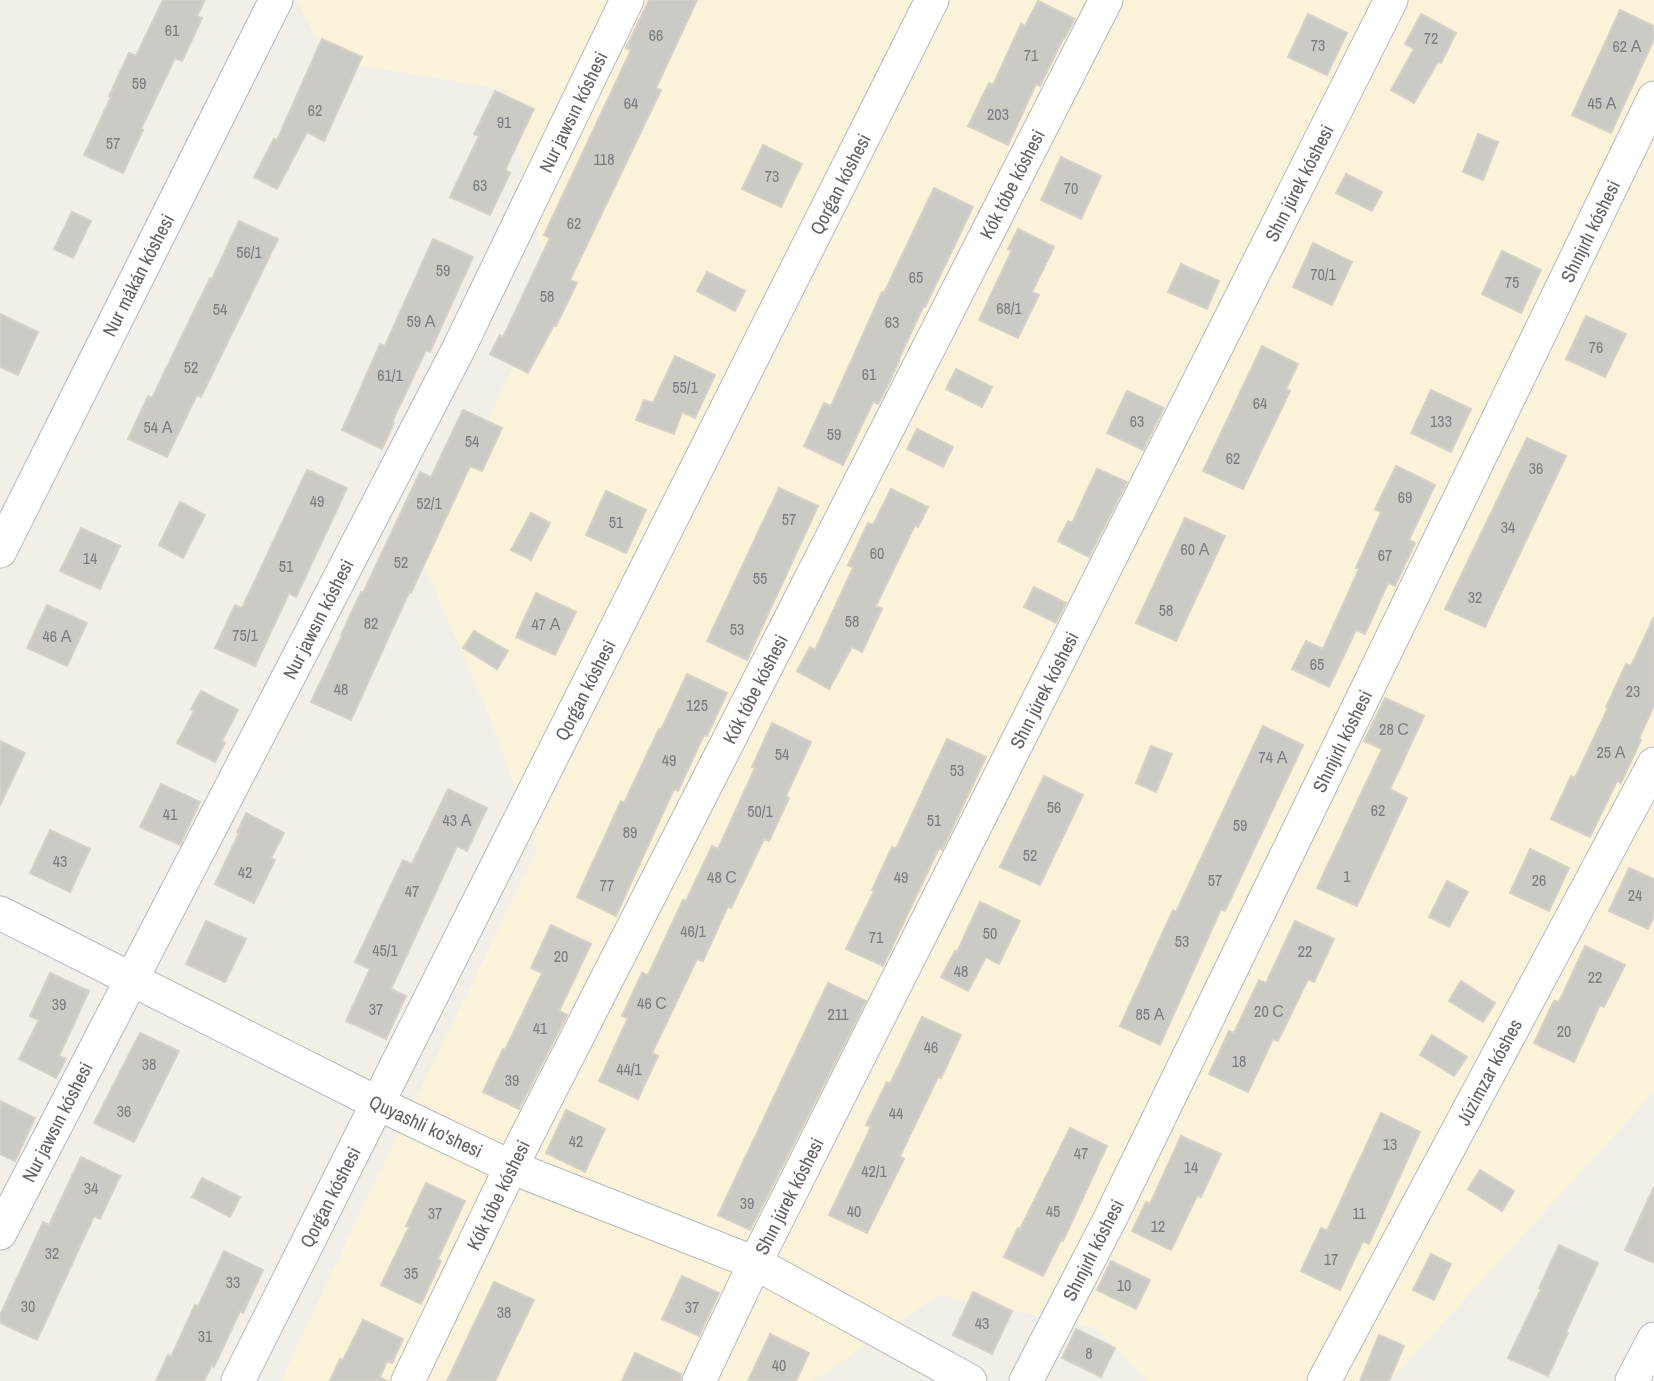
<svg xmlns="http://www.w3.org/2000/svg" width="1654" height="1381" viewBox="0 0 1654 1381" font-family="'Archivo Narrow',sans-serif">
<style>
.sand{fill:#fbf3d9}
.building{fill:#cccac5;stroke:#d6d1c6;stroke-width:2}
.lines{fill:none;stroke-linecap:round;stroke-linejoin:round}
.minor-casing{stroke:#b5b8bc;stroke-width:35}
.minor{stroke:#fff;stroke-width:33}
.labels{text-anchor:middle;stroke-width:7;stroke-linejoin:round;paint-order:stroke}
.number-label{font-size:16px;fill:#7a7d7f}
.street-label{font-size:19px;fill:#5f6368;stroke:#fff}
</style>
<rect width="100%" height="100%" fill="#f1efe8"/>
<!-- sand -->
<path class="sand" d="M 297,0 L 1654,0 L 1654,1092 L 1390,1381 L 1147,1381 L 1096,1328 L 938,1295 L 813,1381 L 281,1381 L 356,1221 L 537,850 L 491,720 L 421,558 L 551,289 L 505,90 L 327,60 Z"/>
<!-- building -->
<path class="building" d="M 163,0 L 205,0 L 197,16 L 202,18 L 182,61 L 175,58 L 141,129 L 143,130 L 123,173 L 84,155 L 111,97 L 109,96 L 129,53 L 136,56 Z
M 649,0 L 697,0 L 656,88 L 661,90 L 570,280 L 577,283 L 556,326 L 554,325 L 528,373 L 490,354 L 500,335 L 503,337 L 550,238 L 544,235 L 631,50 L 626,48 Z
M 1038,1 L 1075,19 L 1064,39 L 1063,39 L 1040,86 L 1036,84 L 1008,145 L 968,126 L 989,83 L 993,85 L 1021,24 L 1025,26 Z
M 1620,10 L 1654,26 L 1654,39 L 1611,133 L 1572,115 Z
M 1308,14 L 1347,33 L 1327,75 L 1288,57 Z
M 1421,14 L 1456,33 L 1441,63 L 1438,62 L 1414,103 L 1391,90 L 1414,49 L 1405,44 Z
M 322,39 L 362,57 L 324,141 L 307,132 L 277,189 L 254,177 L 274,139 L 277,140 Z
M 495,91 L 534,109 L 505,170 L 510,173 L 490,215 L 450,197 L 479,136 L 474,134 Z
M 1478,134 L 1498,142 L 1483,180 L 1463,172 Z
M 763,145 L 802,164 L 781,207 L 742,189 Z
M 1061,157 L 1101,176 L 1081,219 L 1041,200 Z
M 1346,174 L 1382,192 L 1372,211 L 1336,193 Z
M 934,188 L 973,207 L 925,307 L 923,307 L 898,361 L 899,361 L 889,383 L 878,404 L 873,402 L 843,465 L 804,446 L 824,403 L 831,406 L 882,292 L 884,293 Z
M 72,212 L 91,221 L 73,258 L 54,249 Z
M 239,221 L 278,239 L 201,397 L 197,395 L 167,457 L 128,439 L 148,396 L 152,398 L 182,336 L 210,278 L 212,279 Z
M 1018,229 L 1054,247 L 1032,292 L 1039,295 L 1018,338 L 979,320 L 1012,250 L 1008,249 Z
M 433,239 L 473,257 L 430,352 L 426,350 L 392,422 L 394,423 L 382,449 L 342,430 L 380,344 L 385,346 Z
M 1313,243 L 1352,262 L 1332,305 L 1293,287 Z
M 1502,251 L 1541,270 L 1521,313 L 1482,294 Z
M 1181,264 L 1219,281 L 1207,309 L 1168,292 Z
M 707,272 L 745,291 L 735,311 L 697,291 Z
M 0,314 L 38,332 L 18,375 L 0,367 Z
M 1586,316 L 1626,334 L 1605,377 L 1566,359 Z
M 1262,346 L 1298,364 L 1286,389 L 1290,391 L 1243,489 L 1203,471 Z
M 675,356 L 715,375 L 695,418 L 682,412 L 674,434 L 636,420 L 644,400 L 653,403 Z
M 956,369 L 992,387 L 982,407 L 946,389 Z
M 1431,390 L 1471,409 L 1451,452 L 1411,433 Z
M 1127,391 L 1164,408 L 1143,450 L 1107,433 Z
M 463,410 L 502,428 L 482,471 L 470,466 L 411,593 L 409,592 L 351,720 L 311,702 L 342,636 L 341,635 L 361,592 L 363,593 L 420,472 L 431,477 Z
M 917,429 L 953,447 L 943,467 L 907,449 Z
M 1527,438 L 1566,456 L 1485,627 L 1445,609 Z
M 1396,466 L 1435,485 L 1409,540 L 1415,543 L 1395,586 L 1388,583 L 1365,634 L 1356,630 L 1329,687 L 1292,669 L 1306,641 L 1323,649 L 1359,569 L 1356,568 L 1381,512 L 1375,509 Z
M 1097,469 L 1127,482 L 1089,557 L 1058,541 L 1068,521 L 1072,523 Z
M 307,470 L 347,488 L 296,597 L 289,593 L 255,666 L 215,648 L 235,605 L 242,608 Z
M 779,488 L 818,506 L 747,660 L 707,641 Z
M 891,489 L 928,507 L 918,527 L 915,525 L 876,606 L 882,609 L 862,652 L 852,647 L 829,689 L 797,671 L 810,647 L 815,650 L 853,568 L 848,565 L 868,523 L 873,525 Z
M 606,491 L 646,510 L 626,553 L 586,535 Z
M 180,502 L 205,515 L 183,558 L 159,545 Z
M 531,513 L 550,523 L 531,560 L 511,550 Z
M 1185,518 L 1225,536 L 1176,641 L 1136,623 Z
M 81,528 L 120,546 L 100,589 L 60,571 Z
M 1034,587 L 1066,603 L 1056,623 L 1024,607 Z
M 536,593 L 576,612 L 555,655 L 516,637 Z
M 47,605 L 87,623 L 67,666 L 27,648 Z
M 1654,617 L 1654,706 L 1639,738 L 1641,740 L 1621,783 L 1617,781 L 1590,837 L 1551,819 L 1571,776 L 1575,778 L 1608,708 L 1606,707 L 1626,664 L 1631,666 Z
M 474,631 L 508,651 L 497,669 L 463,648 Z
M 687,674 L 727,693 L 707,736 L 704,735 L 678,791 L 674,789 L 616,916 L 577,897 L 621,801 L 624,803 L 659,729 L 661,730 Z
M 201,691 L 238,710 L 222,741 L 225,743 L 215,762 L 177,743 L 194,711 L 191,709 Z
M 1385,698 L 1424,716 L 1390,789 L 1407,798 L 1357,906 L 1317,888 L 1382,749 L 1364,741 Z
M 772,723 L 811,742 L 786,796 L 789,798 L 769,841 L 764,839 L 731,908 L 728,906 L 703,961 L 697,959 L 652,1053 L 658,1056 L 638,1099 L 599,1081 L 628,1018 L 622,1016 L 642,973 L 648,975 L 683,900 L 686,901 L 712,846 L 718,849 L 755,768 L 752,767 Z
M 1263,726 L 1303,745 L 1225,911 L 1221,909 L 1160,1045 L 1120,1026 L 1173,910 L 1176,912 Z
M 947,739 L 986,757 L 942,850 L 939,848 L 883,966 L 846,949 L 874,891 L 872,890 L 892,847 L 896,849 Z
M 0,741 L 25,753 L 0,805 Z
M 1151,746 L 1172,754 L 1156,792 L 1136,783 Z
M 1044,776 L 1083,795 L 1040,885 L 1000,867 Z
M 161,784 L 200,802 L 180,845 L 140,827 Z
M 448,789 L 487,808 L 467,851 L 457,846 L 391,989 L 406,996 L 386,1039 L 346,1021 L 370,969 L 355,962 L 403,860 L 412,864 Z
M 246,813 L 284,833 L 271,858 L 275,860 L 254,903 L 215,884 L 239,833 L 237,832 Z
M 50,830 L 90,849 L 70,892 L 30,873 Z
M 1530,849 L 1569,868 L 1549,911 L 1510,893 Z
M 1629,868 L 1654,879 L 1654,917 L 1648,929 L 1609,911 Z
M 1447,881 L 1468,892 L 1449,927 L 1429,917 Z
M 980,902 L 1020,921 L 999,964 L 986,957 L 968,991 L 941,977 L 955,951 L 957,952 Z
M 206,921 L 246,939 L 225,982 L 186,964 Z
M 1295,921 L 1334,939 L 1314,982 L 1308,979 L 1278,1041 L 1273,1039 L 1248,1092 L 1209,1074 L 1229,1031 L 1234,1033 L 1259,980 L 1266,983 Z
M 551,925 L 591,944 L 559,1011 L 567,1015 L 519,1109 L 483,1092 L 503,1049 L 505,1050 L 542,973 L 531,968 Z
M 1585,946 L 1625,965 L 1604,1007 L 1600,1005 L 1574,1062 L 1534,1043 L 1554,1001 L 1559,1002 Z
M 50,973 L 89,991 L 59,1056 L 66,1059 L 56,1078 L 19,1059 L 39,1020 L 30,1016 Z
M 1461,981 L 1495,1003 L 1483,1022 L 1449,1001 Z
M 828,983 L 866,1001 L 750,1230 L 718,1215 Z
M 922,1017 L 961,1035 L 941,1078 L 938,1077 L 900,1156 L 904,1159 L 867,1233 L 829,1215 L 871,1127 L 866,1125 L 887,1082 L 890,1084 Z
M 140,1033 L 179,1051 L 134,1142 L 94,1123 Z
M 1432,1035 L 1467,1057 L 1454,1076 L 1420,1055 Z
M 0,1101 L 35,1118 L 15,1161 L 0,1154 Z
M 566,1110 L 605,1129 L 585,1172 L 546,1153 Z
M 1381,1113 L 1420,1132 L 1369,1244 L 1363,1241 L 1340,1290 L 1301,1271 L 1321,1228 L 1327,1231 Z
M 1070,1128 L 1107,1146 L 1063,1241 L 1061,1240 L 1043,1276 L 1004,1257 L 1018,1228 L 1020,1229 Z
M 1181,1136 L 1221,1154 L 1201,1197 L 1197,1196 L 1171,1250 L 1132,1231 L 1146,1202 L 1150,1204 Z
M 81,1157 L 120,1176 L 100,1219 L 94,1216 L 37,1340 L 0,1323 L 0,1315 L 43,1222 L 49,1225 Z
M 1480,1170 L 1514,1191 L 1502,1211 L 1468,1189 Z
M 202,1178 L 240,1197 L 230,1217 L 192,1197 Z
M 426,1183 L 465,1201 L 438,1259 L 441,1261 L 421,1304 L 381,1285 L 409,1227 L 406,1226 Z
M 1654,1187 L 1654,1263 L 1625,1250 Z
M 1559,1245 L 1598,1263 L 1566,1332 L 1568,1333 L 1548,1376 L 1508,1358 L 1541,1289 L 1539,1288 Z
M 224,1251 L 263,1270 L 243,1313 L 240,1311 L 214,1367 L 212,1365 L 204,1381 L 156,1381 L 168,1355 L 171,1357 L 195,1305 L 198,1307 Z
M 1431,1254 L 1451,1264 L 1434,1300 L 1413,1290 Z
M 1111,1261 L 1150,1280 L 1136,1309 L 1097,1290 Z
M 682,1276 L 719,1293 L 699,1336 L 662,1319 Z
M 494,1282 L 534,1300 L 495,1381 L 447,1381 Z
M 973,1292 L 1012,1311 L 992,1354 L 953,1335 Z
M 363,1320 L 403,1339 L 392,1363 L 387,1361 L 380,1377 L 387,1381 L 330,1381 L 340,1359 L 343,1360 Z
M 1076,1329 L 1115,1348 L 1101,1377 L 1062,1358 Z
M 770,1334 L 809,1353 L 796,1381 L 748,1381 Z
M 1379,1335 L 1404,1346 L 1389,1381 L 1360,1381 Z
M 635,1353 L 681,1374 L 680,1381 L 622,1381 Z"/>
<g class="lines">
<!-- minor casing -->
<g class="minor-casing">
<path id="minor" d="M 0,551 L 276,0
M 0,913 L 377,1103 L 511,1167 L 755,1263 L 970,1381
M 0,1233 L 459,348 L 627,0
M 238,1381 L 932,0
M 408,1381 L 511,1167 L 1106,0
M 699,1381 L 755,1263 L 1391,0
M 1026,1381 L 1110,1219 L 1654,98
M 1324,1381 L 1654,764
M 1632,1381 L 1654,1339"/>
</g>
<!-- minor -->
<use href="#minor" class="minor"/>
</g>
<g class="labels">
<!-- number labels -->
<g class="number-label">
<text x="172" y="36">61</text>
<text x="656" y="41">66</text>
<text x="1431" y="44">72</text>
<text x="1318" y="51">73</text>
<text x="1627" y="52">62 А</text>
<text x="1031" y="61">71</text>
<text x="139" y="89">59</text>
<text x="631" y="109">64</text>
<text x="1602" y="109">45 А</text>
<text x="315" y="116">62</text>
<text x="998" y="120">203</text>
<text x="504" y="128">91</text>
<text x="113" y="149">57</text>
<text x="604" y="165">118</text>
<text x="772" y="182">73</text>
<text x="480" y="191">63</text>
<text x="1071" y="194">70</text>
<text x="574" y="229">62</text>
<text x="249" y="258">56/1</text>
<text x="443" y="276">59</text>
<text x="1323" y="280">70/1</text>
<text x="916" y="283">65</text>
<text x="1512" y="288">75</text>
<text x="547" y="302">58</text>
<text x="1009" y="314">68/1</text>
<text x="220" y="315">54</text>
<text x="421" y="327">59 А</text>
<text x="892" y="328">63</text>
<text x="1596" y="353">76</text>
<text x="191" y="373">52</text>
<text x="869" y="380">61</text>
<text x="390" y="381">61/1</text>
<text x="685" y="393">55/1</text>
<text x="1260" y="409">64</text>
<text x="1137" y="427">63</text>
<text x="1441" y="427">133</text>
<text x="158" y="433">54 А</text>
<text x="834" y="440">59</text>
<text x="472" y="447">54</text>
<text x="1233" y="464">62</text>
<text x="1536" y="474">36</text>
<text x="1405" y="503">69</text>
<text x="317" y="507">49</text>
<text x="429" y="509">52/1</text>
<text x="789" y="525">57</text>
<text x="616" y="528">51</text>
<text x="1508" y="533">34</text>
<text x="1195" y="555">60 А</text>
<text x="877" y="559">60</text>
<text x="1385" y="561">67</text>
<text x="90" y="564">14</text>
<text x="401" y="568">52</text>
<text x="286" y="572">51</text>
<text x="760" y="584">55</text>
<text x="1475" y="603">32</text>
<text x="1166" y="616">58</text>
<text x="852" y="627">58</text>
<text x="371" y="629">82</text>
<text x="546" y="630">47 А</text>
<text x="737" y="635">53</text>
<text x="245" y="641">75/1</text>
<text x="57" y="642">46 А</text>
<text x="1317" y="670">65</text>
<text x="341" y="695">48</text>
<text x="1633" y="697">23</text>
<text x="697" y="711">125</text>
<text x="1394" y="735">28 С</text>
<text x="1611" y="758">25 А</text>
<text x="782" y="760">54</text>
<text x="1273" y="763">74 А</text>
<text x="669" y="766">49</text>
<text x="957" y="776">53</text>
<text x="1054" y="813">56</text>
<text x="1378" y="816">62</text>
<text x="760" y="817">50/1</text>
<text x="170" y="820">41</text>
<text x="457" y="826">43 А</text>
<text x="934" y="826">51</text>
<text x="1240" y="831">59</text>
<text x="630" y="838">89</text>
<text x="1030" y="861">52</text>
<text x="60" y="867">43</text>
<text x="245" y="878">42</text>
<text x="1347" y="882">1</text>
<text x="722" y="883">48 С</text>
<text x="901" y="883">49</text>
<text x="1215" y="886">57</text>
<text x="1539" y="886">26</text>
<text x="607" y="891">77</text>
<text x="412" y="897">47</text>
<text x="1635" y="901">24</text>
<text x="693" y="937">46/1</text>
<text x="990" y="939">50</text>
<text x="876" y="943">71</text>
<text x="1182" y="947">53</text>
<text x="385" y="956">45/1</text>
<text x="1305" y="957">22</text>
<text x="561" y="962">20</text>
<text x="961" y="977">48</text>
<text x="1595" y="983">22</text>
<text x="652" y="1009">46 С</text>
<text x="59" y="1010">39</text>
<text x="376" y="1015">37</text>
<text x="1269" y="1017">20 С</text>
<text x="838" y="1020">211</text>
<text x="1150" y="1020">85 А</text>
<text x="540" y="1034">41</text>
<text x="1564" y="1037">20</text>
<text x="931" y="1053">46</text>
<text x="1239" y="1067">18</text>
<text x="149" y="1070">38</text>
<text x="629" y="1075">44/1</text>
<text x="512" y="1086">39</text>
<text x="124" y="1117">36</text>
<text x="896" y="1119">44</text>
<text x="576" y="1147">42</text>
<text x="1390" y="1150">13</text>
<text x="1081" y="1159">47</text>
<text x="1191" y="1173">14</text>
<text x="874" y="1177">42/1</text>
<text x="91" y="1194">34</text>
<text x="747" y="1209">39</text>
<text x="854" y="1217">40</text>
<text x="1053" y="1217">45</text>
<text x="435" y="1219">37</text>
<text x="1359" y="1219">11</text>
<text x="1158" y="1232">12</text>
<text x="52" y="1259">32</text>
<text x="1331" y="1265">17</text>
<text x="411" y="1279">35</text>
<text x="233" y="1288">33</text>
<text x="1124" y="1291">10</text>
<text x="28" y="1312">30</text>
<text x="692" y="1313">37</text>
<text x="504" y="1318">38</text>
<text x="982" y="1329">43</text>
<text x="205" y="1342">31</text>
<text x="1089" y="1359">8</text>
<text x="779" y="1371">40</text>
</g>
<!-- street labels -->
<g class="street-label">
<text transform="translate(573 112) rotate(-64)" y="7">Nur jawsın kóshesi</text>
<text transform="translate(1299 183) rotate(-63)" y="7">Shın júrek kóshesi</text>
<text transform="translate(840 184) rotate(-63)" y="7">Qorǵan kóshesi</text>
<text transform="translate(1012 184) rotate(-63)" y="7">Kók tóbe kóshesi</text>
<text transform="translate(1590 231) rotate(-64)" y="7">Shınjırlı kóshesi</text>
<text transform="translate(138 275) rotate(-63)" y="7">Nur mákán kóshesi</text>
<text transform="translate(318 619) rotate(-63)" y="7">Nur jawsın kóshesi</text>
<text transform="translate(755 689) rotate(-63)" y="7">Kók tóbe kóshesi</text>
<text transform="translate(585 690) rotate(-63)" y="7">Qorǵan kóshesi</text>
<text transform="translate(1044 690) rotate(-63)" y="7">Shın júrek kóshesi</text>
<text transform="translate(1342 741) rotate(-64)" y="7">Shınjırlı kóshesi</text>
<text transform="translate(1489 1072) rotate(-62)" y="7">Júzimzar kóshes</text>
<text transform="translate(57 1122) rotate(-63)" y="7">Nur jawsın kóshesi</text>
<text transform="translate(426 1126) rotate(25)" y="7">Quyashli ko'shesi</text>
<text transform="translate(498 1195) rotate(-64)" y="7">Kók tóbe kóshesi</text>
<text transform="translate(789 1196) rotate(-63)" y="7">Shın júrek kóshesi</text>
<text transform="translate(330 1197) rotate(-63)" y="7">Qorǵan kóshesi</text>
<text transform="translate(1093 1250) rotate(-63)" y="7">Shınjırlı kóshesi</text>
</g>
</g>
</svg>
